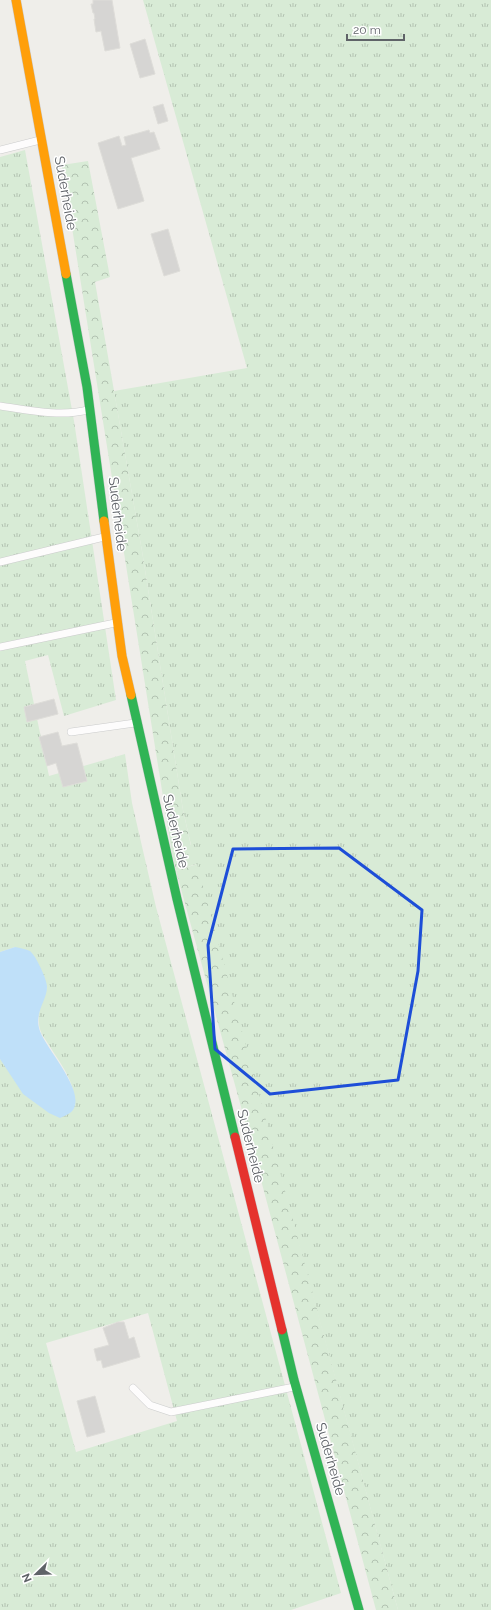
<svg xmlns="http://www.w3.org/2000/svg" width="491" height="1610" viewBox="0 0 491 1610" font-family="Raleway,sans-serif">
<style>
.grass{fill:url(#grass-tufts);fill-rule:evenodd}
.forest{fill:url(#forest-crowns)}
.water{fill:#bfe0f9}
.building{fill:#d6d5d3;stroke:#deddd9}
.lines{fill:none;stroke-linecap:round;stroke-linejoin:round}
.lane-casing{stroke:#cbcccc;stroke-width:8}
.fast-casing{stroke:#cacacb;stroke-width:10}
.slow-casing{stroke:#cacacb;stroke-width:10}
.jam-casing{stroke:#cacacb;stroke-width:10}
.lane{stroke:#fdfcfc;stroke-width:7}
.fast{stroke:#30b455;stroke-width:9}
.slow{stroke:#ff9f0a;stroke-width:9}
.jam{stroke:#e5322d;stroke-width:9}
.marked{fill:none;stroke:#1d4ed8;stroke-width:3;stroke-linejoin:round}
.labels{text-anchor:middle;stroke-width:3;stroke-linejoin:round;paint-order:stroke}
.street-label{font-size:14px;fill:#5f6368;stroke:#fff}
</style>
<defs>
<pattern id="grass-tufts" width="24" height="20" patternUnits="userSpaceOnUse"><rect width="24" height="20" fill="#d8ebd6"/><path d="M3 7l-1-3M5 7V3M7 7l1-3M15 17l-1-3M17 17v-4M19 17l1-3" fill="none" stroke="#b2c2b1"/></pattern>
<pattern id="forest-crowns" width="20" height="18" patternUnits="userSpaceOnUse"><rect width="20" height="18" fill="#d8ebd6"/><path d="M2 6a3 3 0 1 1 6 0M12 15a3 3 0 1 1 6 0" fill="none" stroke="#b2c2b1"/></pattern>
</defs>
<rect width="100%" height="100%" fill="#efeeea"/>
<!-- grass -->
<path class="grass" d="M 143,0 L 491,0 L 491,1610 L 398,1610 L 196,864 L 176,871 L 172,853 L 191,845 L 183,810 L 142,551 L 114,391 L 247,368 Z
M 25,150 L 74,421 L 116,700 L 64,716 L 48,655 L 25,661 L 49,776 L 125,754 L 132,803 L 156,907 L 341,1593 L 291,1610 L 0,1610 L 0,1059 L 73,1110 C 80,1086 59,1062 47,1042 C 43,1036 39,1030 39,1023 C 37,1011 44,998 47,987 L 15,947 L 0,952 L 0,157 ZM 148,1313 L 177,1421 L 76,1452 L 46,1343 Z"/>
<!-- forest -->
<path class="forest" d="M 88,161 L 110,277 L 95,282 L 142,551 L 183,810 L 191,846 L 172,853 L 62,165 Z
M 197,864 L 398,1610 L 376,1610 L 254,1154 L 176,871 Z"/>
<!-- water -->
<path class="water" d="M 15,947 C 20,948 26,949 30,951 C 36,956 47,979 47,987 C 47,1000 35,1011 39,1028 C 44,1048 86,1089 73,1110 C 70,1114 64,1116 60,1118 L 49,1113 L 23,1094 L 0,1059 L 0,952 Z"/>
<!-- building -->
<path class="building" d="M 93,0 L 112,0 L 120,48 L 105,51 L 101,31 L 96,32 L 94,19 L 95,19 L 94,13 L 93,13 L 91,4 L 93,4 Z
M 145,39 L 155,74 L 140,78 L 130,44 Z
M 163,104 L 168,121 L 158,124 L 153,107 Z
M 149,130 L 150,133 L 154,132 L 160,149 L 131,158 L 144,201 L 118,209 L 98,143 L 119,136 L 122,146 L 126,145 L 124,137 Z
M 168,229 L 180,271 L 164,276 L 151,234 Z
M 54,699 L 58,714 L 27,722 L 24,707 Z
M 58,732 L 62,746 L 77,743 L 87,781 L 63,787 L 56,763 L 47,766 L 39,737 Z
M 118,1322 L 124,1322 L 129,1339 L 134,1337 L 140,1357 L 103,1368 L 101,1360 L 97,1361 L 94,1349 L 109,1345 L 103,1328 Z
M 95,1396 L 105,1432 L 87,1437 L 77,1401 Z"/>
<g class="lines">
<!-- lane casing -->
<g class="lane-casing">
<path id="lane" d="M 0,150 L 40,140
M 0,406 C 29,410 59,417 88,410
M 0,562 L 104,537
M 0,647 L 115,623
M 71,732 L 135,723
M 133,1388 L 150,1405 L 171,1412 L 294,1387"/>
</g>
<!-- fast casing -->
<g class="fast-casing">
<path id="fast" d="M 66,274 L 87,387 L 104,521
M 131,695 L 177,899 L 235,1137
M 282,1330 L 294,1380 L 359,1610"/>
</g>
<!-- slow casing -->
<g class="slow-casing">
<path id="slow" d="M 16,0 L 66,274
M 104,521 L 122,656 L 131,695"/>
</g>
<!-- jam casing -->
<g class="jam-casing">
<path id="jam" d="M 235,1137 L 282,1330"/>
</g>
<!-- lane -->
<use href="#lane" class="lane"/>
<!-- fast -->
<use href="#fast" class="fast"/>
<!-- slow -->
<use href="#slow" class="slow"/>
<!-- jam -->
<use href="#jam" class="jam"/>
</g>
<!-- marked area -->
<path class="marked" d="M 339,848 L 422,910 L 418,971 L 398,1080 L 270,1094 L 215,1049 L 208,945 L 233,849 Z"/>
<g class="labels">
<!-- street labels -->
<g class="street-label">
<text transform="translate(66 193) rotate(80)" y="5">Suderheide</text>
<text transform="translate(118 514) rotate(83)" y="5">Suderheide</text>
<text transform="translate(176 831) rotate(77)" y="5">Suderheide</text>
<text transform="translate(251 1146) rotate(76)" y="5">Suderheide</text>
<text transform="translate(331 1459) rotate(74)" y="5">Suderheide</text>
</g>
</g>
<!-- north arrow -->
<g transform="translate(36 1574) rotate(247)" stroke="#ffffff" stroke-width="3" paint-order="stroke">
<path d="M0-3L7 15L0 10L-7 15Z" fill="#5f6368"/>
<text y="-6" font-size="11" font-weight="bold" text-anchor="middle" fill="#5f6368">N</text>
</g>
<!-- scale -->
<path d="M347 34v6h57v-6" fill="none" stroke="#5f6368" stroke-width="2"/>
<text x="353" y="34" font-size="12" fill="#5f6368" stroke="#ffffff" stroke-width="3" paint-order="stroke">20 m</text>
</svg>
